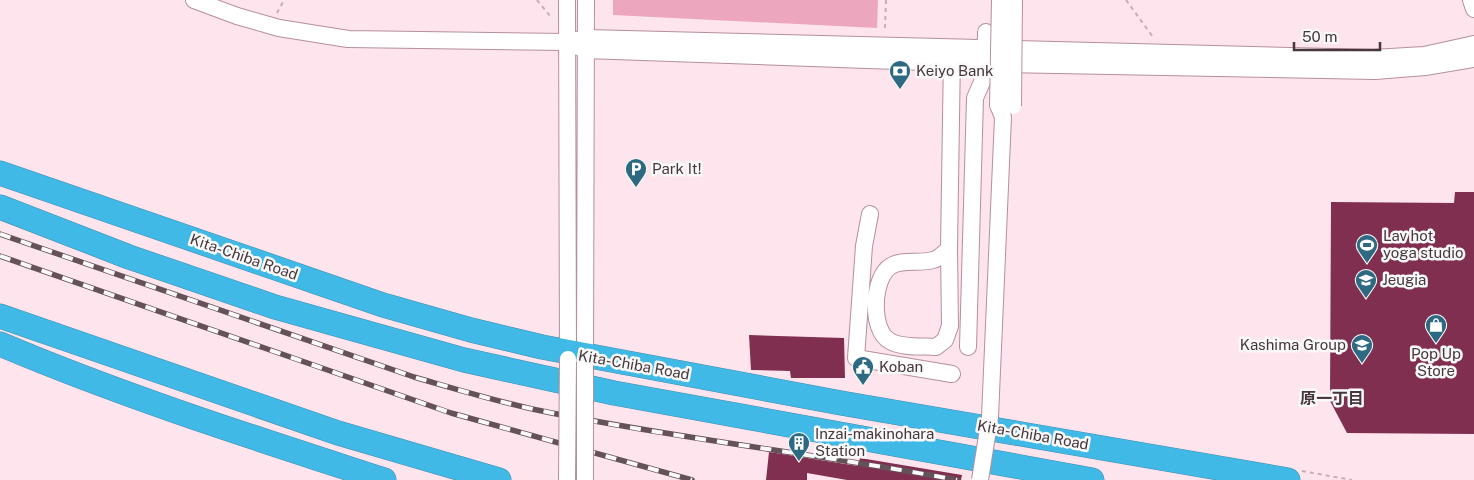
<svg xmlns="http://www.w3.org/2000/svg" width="1474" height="480" viewBox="0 0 1474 480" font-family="'Public Sans','Noto Sans JP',sans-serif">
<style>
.green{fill:#eca7be}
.building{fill:#802f50}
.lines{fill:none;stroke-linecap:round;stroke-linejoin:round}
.minor-casing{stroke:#b68f9b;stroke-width:18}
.highway-casing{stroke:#438cab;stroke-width:25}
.path{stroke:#c5aeb5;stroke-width:2;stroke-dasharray:4 4;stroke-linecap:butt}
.minor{stroke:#fff;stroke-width:16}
.highway{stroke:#41b9e7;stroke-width:24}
.rail-casing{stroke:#645258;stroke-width:5.5}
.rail{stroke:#f9f9f9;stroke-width:4;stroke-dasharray:11;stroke-linecap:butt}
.minor-bridge-casing{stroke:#b68f9b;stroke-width:18;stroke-linecap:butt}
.minor-bridge{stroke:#fff;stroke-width:16}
.labels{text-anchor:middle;stroke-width:5;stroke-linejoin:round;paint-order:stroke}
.poi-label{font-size:15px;fill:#47373c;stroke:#f9f9f9;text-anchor:start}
.street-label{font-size:15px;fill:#47373c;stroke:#f9f9f9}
.neighbourhood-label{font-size:16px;font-weight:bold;fill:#47373c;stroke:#f9f9f9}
</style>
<rect width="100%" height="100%" fill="#fee4ec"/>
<!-- green -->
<path class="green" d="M 613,0 L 878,0 L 877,28 L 613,15 Z"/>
<!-- building -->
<path class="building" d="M 1455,192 L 1474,192 L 1474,434 L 1347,433 L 1330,401 L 1331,202 L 1454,203 Z
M 749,335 L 844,338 L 845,378 L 791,378 L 790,371 L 751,370 Z
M 769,452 L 858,466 L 860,458 L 962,475 L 961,480 L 847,480 L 807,473 L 807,480 L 766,480 Z"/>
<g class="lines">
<!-- minor casing -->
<g class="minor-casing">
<path id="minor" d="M 194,0 L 237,16 L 279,28 L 348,39 L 566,42 L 586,38 L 1373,58 L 1424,55 L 1474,44
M 567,0 L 568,359
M 1471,0 L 1474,9
M 566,42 L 586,50 L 952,63 L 1375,71 L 1425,67 L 1474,59
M 870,214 L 864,246 L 856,358 L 952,374
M 949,249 C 944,253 938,259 933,260 C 920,264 902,259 891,266 C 872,277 870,331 890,341 C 901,348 923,346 936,347 L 945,340 L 950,326 L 949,249 L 952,54
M 968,347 L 975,98 L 985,75 L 986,32
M 585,362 L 586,0
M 990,417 L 1003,117 L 998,105"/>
</g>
<!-- highway casing -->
<g class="highway-casing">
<path id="highway" d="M 0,173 L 383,305 L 471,330 L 542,347 L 841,403 L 1288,480
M 0,207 L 129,257 L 275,307 L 464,360 L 614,393 L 1092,480
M 0,316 L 338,433 L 499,480
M 0,344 C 125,397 255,438 384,480"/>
</g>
<!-- path -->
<path class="path" d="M 537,0 L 551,17
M 1126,0 L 1153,37
M 277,13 L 284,0
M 885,28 L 886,0
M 1302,471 L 1352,480"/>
<!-- minor -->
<use href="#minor" class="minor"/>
<!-- highway -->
<use href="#highway" class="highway"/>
<!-- rail casing -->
<g class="rail-casing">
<path id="rail" d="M 0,234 L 414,377 C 456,389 498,402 542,411 C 679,439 819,454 957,480
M 0,256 L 451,413 L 692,480"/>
</g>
<!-- rail -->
<use href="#rail" class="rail"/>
<!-- minor-bridge casing -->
<g class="minor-bridge-casing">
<path id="minor-bridge" d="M 998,105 L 1000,0
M 1013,106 L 1014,0
M 585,362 L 585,480
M 567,480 L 568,359
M 980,480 L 990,417"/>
</g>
<!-- minor-bridge -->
<use href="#minor-bridge" class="minor-bridge"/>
</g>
<!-- icons -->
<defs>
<g id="bank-pin" transform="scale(1.125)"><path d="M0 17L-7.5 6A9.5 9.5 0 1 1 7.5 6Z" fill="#2d6981" stroke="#f9f9f9"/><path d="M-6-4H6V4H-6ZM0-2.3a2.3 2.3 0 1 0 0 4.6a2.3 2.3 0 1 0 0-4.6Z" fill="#fff"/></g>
<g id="parking-pin" transform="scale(1.125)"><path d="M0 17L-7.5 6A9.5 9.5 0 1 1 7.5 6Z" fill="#2d6981" stroke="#f9f9f9"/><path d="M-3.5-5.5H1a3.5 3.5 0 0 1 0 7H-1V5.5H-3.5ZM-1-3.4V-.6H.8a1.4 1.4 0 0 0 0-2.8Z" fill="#fff"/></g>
<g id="stadium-pin" transform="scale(1.125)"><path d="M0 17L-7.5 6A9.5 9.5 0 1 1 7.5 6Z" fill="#2d6981" stroke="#f9f9f9"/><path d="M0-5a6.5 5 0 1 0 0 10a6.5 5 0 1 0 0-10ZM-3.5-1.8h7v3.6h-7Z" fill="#fff"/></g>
<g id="school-pin" transform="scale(1.125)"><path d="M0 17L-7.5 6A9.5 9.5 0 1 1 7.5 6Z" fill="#2d6981" stroke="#f9f9f9"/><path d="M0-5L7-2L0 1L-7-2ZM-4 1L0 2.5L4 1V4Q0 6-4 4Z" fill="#fff"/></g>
<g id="shop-pin" transform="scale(1.125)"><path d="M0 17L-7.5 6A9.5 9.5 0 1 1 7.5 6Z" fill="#2d6981" stroke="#f9f9f9"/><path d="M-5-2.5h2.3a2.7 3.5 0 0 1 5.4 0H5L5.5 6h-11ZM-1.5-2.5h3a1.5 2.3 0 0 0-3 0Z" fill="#fff"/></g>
<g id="civic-pin" transform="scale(1.125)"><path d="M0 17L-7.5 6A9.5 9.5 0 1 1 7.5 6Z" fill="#2d6981" stroke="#f9f9f9"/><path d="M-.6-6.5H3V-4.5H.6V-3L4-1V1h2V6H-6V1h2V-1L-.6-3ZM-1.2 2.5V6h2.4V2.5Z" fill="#fff"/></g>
<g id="building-pin" transform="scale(1.125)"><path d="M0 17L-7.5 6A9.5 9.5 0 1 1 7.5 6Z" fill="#2d6981" stroke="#f9f9f9"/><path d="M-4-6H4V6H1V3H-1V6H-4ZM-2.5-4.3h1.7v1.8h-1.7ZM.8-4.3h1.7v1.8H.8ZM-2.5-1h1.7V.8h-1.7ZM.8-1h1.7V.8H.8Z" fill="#fff"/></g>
</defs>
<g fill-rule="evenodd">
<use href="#bank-pin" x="900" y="71"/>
<use href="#parking-pin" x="636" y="169"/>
<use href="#stadium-pin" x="1367" y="245"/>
<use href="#school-pin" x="1366" y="280"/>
<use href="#shop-pin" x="1436" y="325"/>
<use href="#school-pin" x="1362" y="345"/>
<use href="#civic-pin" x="863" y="367"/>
<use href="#building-pin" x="799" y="443"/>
</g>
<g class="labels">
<!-- poi labels -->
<g class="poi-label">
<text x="916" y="76">Keiyo Bank</text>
<text x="652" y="174">Park It!</text>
<text x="1383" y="241">Lav hot<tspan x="1383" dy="17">yoga studio</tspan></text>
<text x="1382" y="285">Jeugia</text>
<text x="1346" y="350" text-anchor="end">Kashima Group</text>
<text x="1436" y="359" text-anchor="middle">Pop Up<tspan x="1436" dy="17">Store</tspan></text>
<text x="879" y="372">Koban</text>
<text x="815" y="439">Inzai-makinohara<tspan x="815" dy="17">Station</tspan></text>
</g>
<!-- street labels -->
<g class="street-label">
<text transform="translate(244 257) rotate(19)" y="5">Kita-Chiba Road</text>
<text transform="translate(634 365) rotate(10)" y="5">Kita-Chiba Road</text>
<text transform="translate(1033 435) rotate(10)" y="5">Kita-Chiba Road</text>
</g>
<!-- neighbourhood labels -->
<g class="neighbourhood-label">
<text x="1332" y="404">原一丁目</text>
</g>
</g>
<!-- scale -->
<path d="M1294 42v8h86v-8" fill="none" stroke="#47373c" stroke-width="2.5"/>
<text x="1302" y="42" font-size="15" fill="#47373c" stroke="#f9f9f9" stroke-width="4" paint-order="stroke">50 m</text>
</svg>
